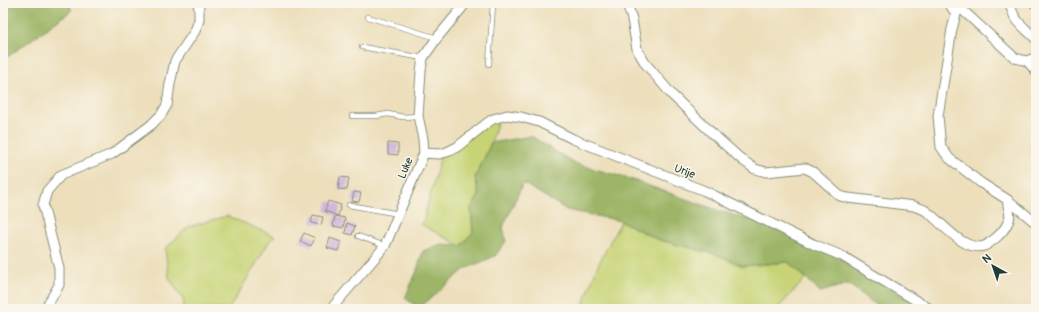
<svg xmlns="http://www.w3.org/2000/svg" width="1039" height="312" viewBox="0 0 1039 312" font-family="Pangolin,sans-serif">
<style>
.green{fill:#c7d375;stroke:#738854}
.forest{fill:#9db566;stroke:#5e794d}
.building{fill:#d1b6dc}
.lines{fill:none;stroke-linecap:round;stroke-linejoin:round}
.service-casing{stroke:#868e78;stroke-width:6}
.minor-casing{stroke:#868e78;stroke-width:11}
.service{stroke:#fff;stroke-width:4.5}
.minor{stroke:#fff;stroke-width:9}
.labels{text-anchor:middle;stroke-width:3;stroke-linejoin:round;paint-order:stroke}
.street-label{font-size:11px;fill:#1f3d34;stroke:#fbf7ec}
</style>
<rect width="100%" height="100%" fill="#fbf7ec"/>
<filter id="ink" filterUnits="userSpaceOnUse"><feTurbulence type="fractalNoise" baseFrequency=".025" numOctaves="2"/><feDisplacementMap in="SourceGraphic" scale="8" xChannelSelector="R" yChannelSelector="G"/><feConvolveMatrix kernelMatrix="1 2 1 2 8 2 1 2 1" color-interpolation-filters="sRGB"/></filter>
<filter id="wash" filterUnits="userSpaceOnUse"><feTurbulence type="fractalNoise" baseFrequency=".012" numOctaves="4" result="noise"/><feDisplacementMap in="SourceGraphic" scale="16" xChannelSelector="R" yChannelSelector="G"/><feGaussianBlur stdDeviation="0.9" result="paint"/><feColorMatrix in="noise" values="0 0 0 0 0 0 0 0 0 0 0 0 0 0 0 0 0 1.4 0 .05"/><feComposite in="paint" operator="in"/></filter>
<g filter="url(#wash)">
<rect width="100%" height="100%" fill="#eddfbc"/>
<!-- green -->
<path class="green" d="M 499,117 L 491,143 L 475,178 L 479,196 L 471,208 L 473,232 L 461,246 L 422,225 L 441,155 Z
M 227,216 L 275,236 L 269,242 L 229,309 L 183,309 L 184,301 L 169,278 L 165,249 L 188,227 Z
M 621,221 L 659,240 L 715,254 L 743,266 L 788,262 L 806,278 L 777,309 L 582,309 L 597,267 Z"/>
<!-- forest -->
<path class="forest" d="M 3,3 L 70,3 L 71,11 L 3,60 Z
M 531,136 L 574,163 L 633,180 L 711,208 L 805,237 L 924,309 L 881,309 L 848,284 L 820,292 L 806,278 L 788,262 L 743,266 L 715,254 L 659,240 L 621,221 L 567,210 L 523,183 L 503,227 L 506,241 L 495,256 L 465,269 L 419,308 L 405,298 L 416,273 L 423,251 L 438,245 L 461,246 L 473,232 L 471,208 L 479,196 L 475,178 L 491,143 Z"/>
<g id="blocks">
<!-- building -->
<path class="building" d="M 388,143 L 398,144 L 398,155 L 388,154 Z
M 340,177 L 349,178 L 347,190 L 338,189 Z
M 354,192 L 361,193 L 359,202 L 352,201 Z
M 328,201 L 341,205 L 338,216 L 325,211 Z
M 313,215 L 323,217 L 321,225 L 311,223 Z
M 335,216 L 345,218 L 343,228 L 333,226 Z
M 347,223 L 355,226 L 352,235 L 345,233 Z
M 304,233 L 315,238 L 311,246 L 300,241 Z
M 330,238 L 341,242 L 338,251 L 327,248 Z"/>
</g>
</g>
<g filter="url(#ink)">
<use href="#blocks" fill-opacity="0" stroke="#868e78" stroke-width="1"/>
<g class="lines">
<!-- service casing -->
<g class="service-casing">
<path id="service" d="M 522,3 L 524,5
M 368,17 L 437,38
M 362,47 L 423,58
M 489,64 L 493,3
M 352,116 L 376,116 L 388,114 L 403,117 L 418,116
M 349,205 L 399,214
M 358,236 L 385,246"/>
</g>
<!-- minor casing -->
<g class="minor-casing">
<path id="minor" d="M 627,3 L 632,19 L 637,49 L 645,63 L 672,95 L 714,135 L 741,159 L 755,169 L 766,172 L 805,168 L 813,172 L 840,196 L 848,198 L 914,206 C 918,208 922,208 926,211 C 941,221 963,252 984,246 C 987,245 989,243 992,241 C 999,236 1006,228 1009,220 C 1012,213 1006,206 1008,200
M 949,3 L 956,14
M 959,3 L 952,29 L 938,116 L 941,147 L 949,158 L 981,183 L 1008,200 L 1036,223
M 1011,3 C 1010,18 1026,29 1036,39
M 1034,3 L 1036,3
M 958,6 L 1015,58 L 1027,61 L 1036,57
M 1027,61 L 1036,71
M 424,153 L 439,154 L 447,152 L 457,147 L 487,123 L 493,119 L 507,115 L 521,117 L 539,122 L 573,139 L 705,191 L 813,244 L 842,256 L 930,309
M 45,309 L 59,285 L 59,268 L 43,205 L 47,191 L 61,175 L 112,154 L 151,125 L 161,115 L 167,105 L 170,84 L 175,61 L 195,31 L 199,20 L 199,9 L 198,3
M 331,309 L 385,246 L 424,153 L 423,139 L 418,116 L 421,71 L 423,58 L 437,38 L 466,3"/>
</g>
<!-- service -->
<use href="#service" class="service"/>
<!-- minor -->
<use href="#minor" class="minor"/>
</g>
</g>
<g class="labels">
<!-- street labels -->
<g class="street-label">
<text transform="translate(405 168) rotate(-67)" y="4">Luke</text>
<text transform="translate(685 171) rotate(21)" y="4">Urije</text>
</g>
</g>
<!-- margin -->
<rect width="1039" height="312" fill="none" stroke="#fbf7ec" stroke-width="16"/>
<!-- north arrow -->
<g transform="translate(993 266) rotate(320)" stroke="#fbf7ec" stroke-width="3" paint-order="stroke">
<path d="M0-3L7 15L0 10L-7 15Z" fill="#1f3d34"/>
<text y="-6" font-size="11" font-weight="bold" text-anchor="middle" fill="#1f3d34">N</text>
</g>
</svg>
